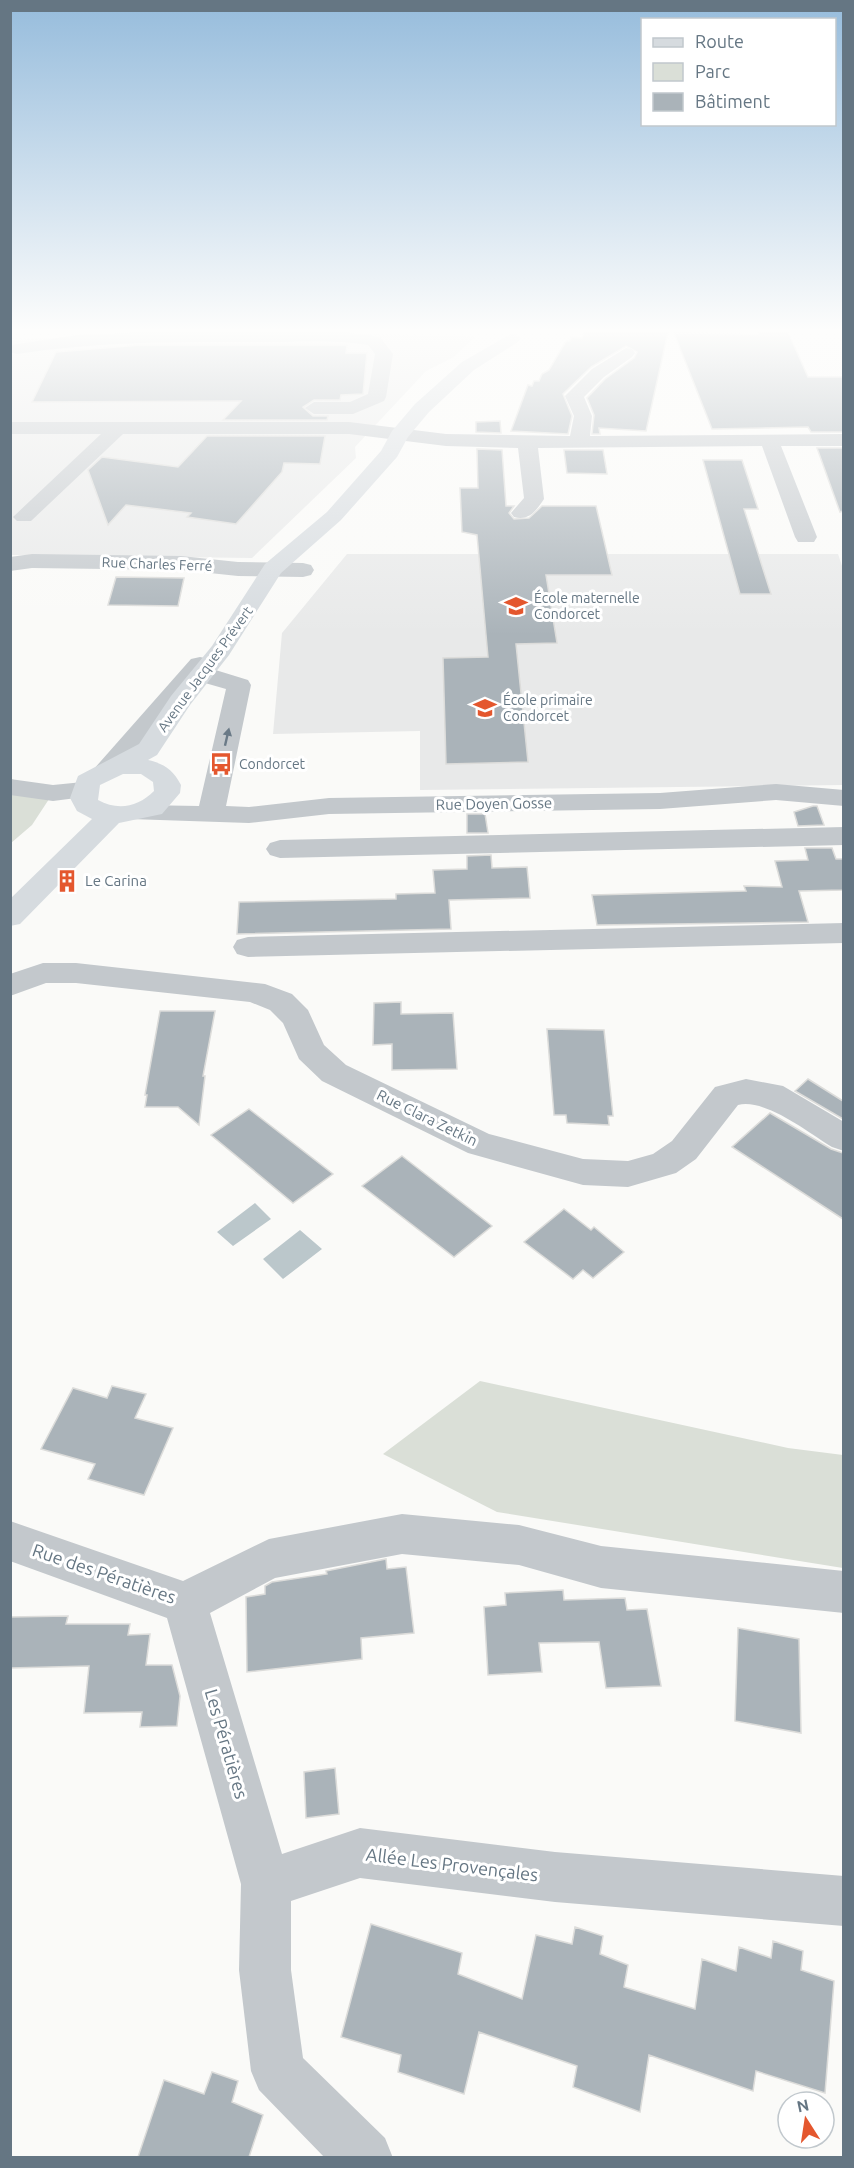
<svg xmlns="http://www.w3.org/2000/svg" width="854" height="2168" viewBox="0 0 854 2168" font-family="Ubuntu,sans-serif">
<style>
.built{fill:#e8e9e9}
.green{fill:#dadfd7}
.water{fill:#bbc7cb}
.building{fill:#aab3b9;stroke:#dcdcda;stroke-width:1.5}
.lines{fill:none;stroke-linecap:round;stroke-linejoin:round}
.minor{fill:#c3c8cc;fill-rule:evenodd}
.major{fill:#d6dbdf;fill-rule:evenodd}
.oneway{fill:#6a7a87}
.labels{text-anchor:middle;stroke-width:6;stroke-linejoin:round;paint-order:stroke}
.far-street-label{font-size:14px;fill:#657683;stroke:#fff}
.far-poi-label{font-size:14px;fill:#657683;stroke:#fff;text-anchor:start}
.street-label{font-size:15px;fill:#657683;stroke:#fff}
.poi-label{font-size:15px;fill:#657683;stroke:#fff;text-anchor:start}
.near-street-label{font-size:18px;fill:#657683;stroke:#fff}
</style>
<rect width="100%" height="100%" fill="#fafaf8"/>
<!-- built -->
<path class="built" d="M 151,332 L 296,332 L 475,337 L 454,357 L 426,371 L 355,447 L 356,458 L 252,558 L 11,555 L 11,340 Z
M 347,554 L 838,554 L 843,569 L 843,785 L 420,790 L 420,731 L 273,734 L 282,633 Z"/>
<!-- green -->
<path class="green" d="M 11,779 L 53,793 L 32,825 L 11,843 Z
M 480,1381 L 788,1448 L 843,1455 L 843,1568 L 497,1512 L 383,1454 Z"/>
<!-- water -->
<path class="water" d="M 255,1203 L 271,1219 L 233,1246 L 217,1232 Z
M 300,1230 L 322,1249 L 283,1279 L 263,1259 Z"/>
<!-- building -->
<path class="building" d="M 584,332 L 668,332 L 646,431 L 599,428 L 600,434 L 592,434 L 594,415 L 587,398 L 605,379 L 634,358 L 637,352 L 626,346 L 591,367 L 563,394 L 572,416 L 568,434 L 511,431 L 528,385 L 532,386 L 534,381 L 539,381 L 542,374 L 549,370 L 566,341 L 570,341 L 571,337 L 582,338 Z
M 757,332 L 788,332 L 808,377 L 843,377 L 843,432 L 811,432 L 808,427 L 712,429 L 674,333 L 758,334 Z
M 140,345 L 347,345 L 346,353 L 367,353 L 363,394 L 341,395 L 340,400 L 314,400 L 303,407 L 313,416 L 328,416 L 327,420 L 223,420 L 241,401 L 32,402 L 56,352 Z
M 500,421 L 501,433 L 476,432 L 476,422 Z
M 207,436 L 325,436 L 320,464 L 284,463 L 282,472 L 236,524 L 187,517 L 191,513 L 126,505 L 108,525 L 88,470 L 102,457 L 178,467 Z
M 817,448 L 843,448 L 843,511 L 840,512 Z
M 477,449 L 502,450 L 506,506 L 514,506 L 509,513 L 514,519 L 529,518 L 542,506 L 596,506 L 612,575 L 546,575 L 557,643 L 516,644 L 528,762 L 446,764 L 443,658 L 488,657 L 477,535 L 462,532 L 460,488 L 478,488 Z
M 564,450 L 603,450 L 607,474 L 567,473 Z
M 703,460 L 742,460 L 758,509 L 744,509 L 771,594 L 740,594 Z
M 116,577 L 184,578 L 178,606 L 108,605 Z
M 813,806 L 817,806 L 824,825 L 798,826 L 794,812 Z
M 467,814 L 485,814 L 488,833 L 467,833 Z
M 805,848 L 832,848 L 836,859 L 843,859 L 843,890 L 799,891 L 808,922 L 597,925 L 592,895 L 746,891 L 744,886 L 782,887 L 775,861 L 808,860 Z
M 491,855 L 492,868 L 527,867 L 530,898 L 449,900 L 451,929 L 237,934 L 239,902 L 396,899 L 396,894 L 435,893 L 433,870 L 467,869 L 467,856 Z
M 401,1002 L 401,1014 L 453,1013 L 457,1069 L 392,1070 L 392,1044 L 373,1045 L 374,1003 Z
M 160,1011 L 215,1011 L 203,1076 L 205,1076 L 199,1125 L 178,1107 L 145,1107 L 147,1095 L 145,1095 Z
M 547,1029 L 604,1030 L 613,1116 L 608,1116 L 609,1125 L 567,1123 L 566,1115 L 554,1115 Z
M 808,1079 L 843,1101 L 843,1119 L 795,1091 Z
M 249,1109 L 333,1174 L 293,1203 L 211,1135 Z
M 770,1113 L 831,1149 L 843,1153 L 843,1219 L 732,1147 Z
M 402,1156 L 492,1226 L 454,1257 L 362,1186 Z
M 564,1209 L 591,1230 L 594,1227 L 624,1252 L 593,1278 L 583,1270 L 573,1279 L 524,1242 Z
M 112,1386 L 146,1394 L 135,1418 L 173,1428 L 144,1495 L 88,1479 L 95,1464 L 41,1449 L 73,1388 L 107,1398 Z
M 386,1559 L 387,1569 L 406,1567 L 414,1633 L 361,1638 L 362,1659 L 247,1672 L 246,1597 L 265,1594 L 265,1586 L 272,1582 L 327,1574 L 326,1571 Z
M 563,1590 L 564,1600 L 625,1598 L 627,1610 L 647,1609 L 661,1686 L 606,1688 L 599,1642 L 539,1643 L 542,1672 L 488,1675 L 484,1607 L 506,1605 L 505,1593 Z
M 68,1616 L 66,1624 L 130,1624 L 128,1635 L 150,1634 L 146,1665 L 172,1665 L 180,1696 L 177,1726 L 140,1727 L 142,1712 L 84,1713 L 89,1666 L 10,1668 L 10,1617 Z
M 738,1628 L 799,1639 L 801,1733 L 735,1721 Z
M 335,1768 L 339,1814 L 306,1818 L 304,1772 Z
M 371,1924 L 462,1953 L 458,1974 L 522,1999 L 536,1935 L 572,1944 L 575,1927 L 603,1936 L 600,1954 L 628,1965 L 624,1987 L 695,2009 L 702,1959 L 736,1971 L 739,1947 L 771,1958 L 773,1941 L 803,1951 L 801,1970 L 834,1981 L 825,2093 L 756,2071 L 753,2091 L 649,2055 L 640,2112 L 573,2087 L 577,2066 L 479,2032 L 464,2094 L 398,2072 L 401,2055 L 341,2037 Z
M 212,2072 L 238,2081 L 232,2102 L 263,2115 L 249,2157 L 138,2157 L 164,2080 L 204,2094 Z"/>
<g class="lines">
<!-- minor -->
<path class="minor" d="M 146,332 L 345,332 L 380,337 L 393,354 L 386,397 L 384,401 L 353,414 L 314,414 L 305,408 L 314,402 L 350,402 L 368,394 L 375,354 L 368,345 C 334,339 298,342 263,342 C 180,342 99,341 17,354 L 10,352 L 11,345 L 78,335 Z
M 626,348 L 632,349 L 635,353 L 632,357 L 604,377 L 584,397 L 592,416 L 590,436 L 844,434 L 844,446 L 781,446 L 817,537 L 814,542 L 798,542 L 795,537 L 762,446 L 538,448 L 544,499 C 536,511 529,521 514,517 L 511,513 L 524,498 L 518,448 L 446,446 L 349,434 L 123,434 L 31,521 L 17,521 L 13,517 L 101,434 L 10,434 L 10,422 L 349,422 L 446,434 L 570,436 L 574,416 L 565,396 L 592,369 Z
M 32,554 L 181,556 L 238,562 L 303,563 L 311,565 L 314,570 L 311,575 L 303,577 L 238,576 L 181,570 L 32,568 L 10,571 L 10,557 Z
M 200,657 L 209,659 L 212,664 L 209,668 L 248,680 L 251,685 L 226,806 L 249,807 L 329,798 L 660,793 L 776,784 L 844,790 L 844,806 L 776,800 L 660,809 L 329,814 L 249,823 L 130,819 L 126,813 L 130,807 L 140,805 L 199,806 L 226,689 L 198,681 L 115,776 L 106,778 L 97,776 L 93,770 L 191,659 Z
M 10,779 L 53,785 L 83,782 L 92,784 L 96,790 L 92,796 L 53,801 L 10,795 Z
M 844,827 L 844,845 L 280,858 L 270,855 L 266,849 L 270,843 L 280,840 Z
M 844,923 L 844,943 L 248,957 L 237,954 L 233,947 L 237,940 L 248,937 Z
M 43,963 L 76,963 L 265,984 L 292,994 L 308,1010 L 324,1045 L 346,1065 L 489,1134 L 583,1159 L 628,1161 L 653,1154 L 672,1141 L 715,1087 L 746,1079 L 783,1086 L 844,1122 L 844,1151 L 832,1147 C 809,1133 765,1098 738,1105 L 696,1159 L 676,1173 L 628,1187 L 583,1185 L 468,1153 L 322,1081 L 299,1059 L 283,1023 L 270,1010 L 250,1002 L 76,983 L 46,983 L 10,996 L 10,974 Z
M 402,1514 L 519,1525 L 601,1546 L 844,1571 L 844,1613 L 601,1588 L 519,1565 L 402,1554 L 275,1578 L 210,1613 L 282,1854 L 360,1828 L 555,1852 L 844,1876 L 844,1926 L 555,1902 L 360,1878 L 291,1901 L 291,1970 L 303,2058 L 385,2138 L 393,2158 L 325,2158 L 259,2090 L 251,2071 L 239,1970 L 241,1884 L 167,1618 L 10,1561 L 10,1521 L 183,1581 L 269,1539 Z"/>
<!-- major -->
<path class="major" d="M 512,333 L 521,338 L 518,342 L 474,370 L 429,412 L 408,437 L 397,457 L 341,520 L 281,573 L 229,655 L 190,705 L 157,755 L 148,760 C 165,764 173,770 181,785 L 180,793 L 162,814 L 119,823 L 20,924 L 10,926 L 10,899 L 92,819 L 77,811 L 70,798 L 78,776 L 139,744 L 171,696 L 212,646 L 265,564 L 327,512 L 381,451 L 392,431 L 415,404 L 462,362 ZM 123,774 L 141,774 L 153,782 L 154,791 C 138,807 118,811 98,800 L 100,785 Z"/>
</g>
<!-- one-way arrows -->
<defs><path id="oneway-solid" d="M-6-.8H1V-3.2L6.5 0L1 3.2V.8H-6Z" transform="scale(1.5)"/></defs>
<use class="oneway" href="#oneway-solid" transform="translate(227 737) rotate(-77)"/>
<!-- sky -->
<linearGradient id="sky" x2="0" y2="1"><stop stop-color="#96bcdc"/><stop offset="0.52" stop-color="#fdfdfc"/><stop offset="1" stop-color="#fdfdfc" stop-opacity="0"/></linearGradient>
<rect width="854" height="635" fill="url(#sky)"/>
<!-- icons -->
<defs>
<g id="school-bare" transform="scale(1.8)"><path d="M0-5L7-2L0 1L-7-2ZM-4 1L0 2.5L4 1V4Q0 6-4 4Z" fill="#e4572e" stroke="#fff" stroke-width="2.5" paint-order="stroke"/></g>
<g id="bus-bare" transform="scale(1.8)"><path d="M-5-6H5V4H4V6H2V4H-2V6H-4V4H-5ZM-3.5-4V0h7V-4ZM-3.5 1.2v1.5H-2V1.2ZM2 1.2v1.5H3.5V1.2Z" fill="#e4572e" stroke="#fff" stroke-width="2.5" paint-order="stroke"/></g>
<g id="building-bare" transform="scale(1.8)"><path d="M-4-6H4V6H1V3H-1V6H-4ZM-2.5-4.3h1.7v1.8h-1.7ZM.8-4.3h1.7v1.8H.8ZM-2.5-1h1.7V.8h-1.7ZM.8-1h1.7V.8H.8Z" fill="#e4572e" stroke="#fff" stroke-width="2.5" paint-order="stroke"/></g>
</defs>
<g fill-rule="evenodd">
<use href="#school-bare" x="516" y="606"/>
<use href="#school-bare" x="485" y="708"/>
<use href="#bus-bare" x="221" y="764"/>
<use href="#building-bare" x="67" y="881"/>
</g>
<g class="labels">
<!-- far-street labels -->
<g class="far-street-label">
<text transform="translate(157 564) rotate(2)" y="5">Rue Charles Ferré</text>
<text transform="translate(205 669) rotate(-54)" y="5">Avenue Jacques Prévert</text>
</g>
<!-- far-poi labels -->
<g class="far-poi-label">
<text x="534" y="603">École maternelle<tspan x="534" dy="16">Condorcet</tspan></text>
<text x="503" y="705">École primaire<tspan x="503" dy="16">Condorcet</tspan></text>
<text x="239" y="769">Condorcet</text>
</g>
<!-- street labels -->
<g class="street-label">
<text transform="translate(494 804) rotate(-1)" y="5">Rue Doyen Gosse</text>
<text transform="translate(427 1118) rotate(26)" y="5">Rue Clara Zetkin</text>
</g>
<!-- poi labels -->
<g class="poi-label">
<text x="85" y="886">Le Carina</text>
</g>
<!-- near-street labels -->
<g class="near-street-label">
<text transform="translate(104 1574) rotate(19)" y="6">Rue des Pératières</text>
<text transform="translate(226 1744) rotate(74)" y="6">Les Pératières</text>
<text transform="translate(452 1865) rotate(7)" y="6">Allée Les Provençales</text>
</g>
</g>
<!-- border -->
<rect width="854" height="2168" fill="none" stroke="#657683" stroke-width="24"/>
<!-- legend -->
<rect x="641" y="18" width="195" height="108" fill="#ffffff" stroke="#c1c8cd" stroke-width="1.5"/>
<rect x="653" y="38" width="30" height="9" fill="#d6dbdf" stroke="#c1c8cd" stroke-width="1.5"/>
<text x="695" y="48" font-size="18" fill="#657683">Route</text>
<rect x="653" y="63" width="30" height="18" fill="#dadfd7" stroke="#c1c8cd" stroke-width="1.5"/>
<text x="695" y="78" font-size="18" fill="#657683">Parc</text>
<rect x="653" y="93" width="30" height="18" fill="#aab3b9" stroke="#c1c8cd" stroke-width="1.5"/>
<text x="695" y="108" font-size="18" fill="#657683">Bâtiment</text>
<!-- north arrow -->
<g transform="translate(806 2120) rotate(348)"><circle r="28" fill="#ffffff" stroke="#c1c8cd" stroke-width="1.5"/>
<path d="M0-4.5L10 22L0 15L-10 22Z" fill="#e4572e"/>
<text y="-9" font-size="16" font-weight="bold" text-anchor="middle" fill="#657683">N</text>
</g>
</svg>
